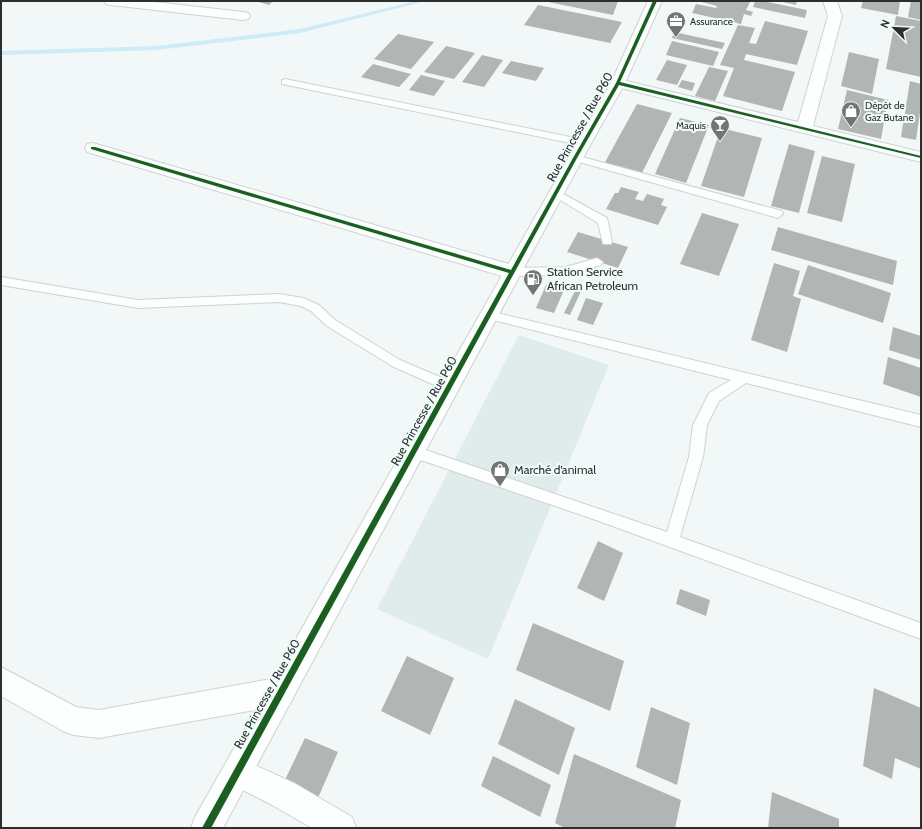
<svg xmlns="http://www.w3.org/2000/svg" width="922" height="829" viewBox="0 0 922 829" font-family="Cabin,sans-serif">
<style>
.built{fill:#dfeceb}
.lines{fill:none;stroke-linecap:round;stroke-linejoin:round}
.stream{fill:#ceebf8;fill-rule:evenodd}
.building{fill:#b1b5b4}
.lane-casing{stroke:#ced2d2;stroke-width:2}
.street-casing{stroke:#ced2d2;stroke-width:2}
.secondary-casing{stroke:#ced2d2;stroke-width:2}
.lane{fill:#fdfefe;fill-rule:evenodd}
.street{fill:#fdfefe;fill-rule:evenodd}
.secondary{fill:#fdfefe;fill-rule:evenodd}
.cycleway-casing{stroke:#effbf9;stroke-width:2}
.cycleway{fill:#1b5e20;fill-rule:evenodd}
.labels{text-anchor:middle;stroke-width:4;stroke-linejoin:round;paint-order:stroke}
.far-poi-label{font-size:10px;fill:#2b302f;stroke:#effbf9;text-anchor:start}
.street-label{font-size:12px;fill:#2b302f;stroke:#effbf9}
.poi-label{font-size:12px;fill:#2b302f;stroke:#effbf9;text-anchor:start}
</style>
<rect width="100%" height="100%" fill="#f2f8f7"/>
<!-- built -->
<path class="built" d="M 519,335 L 609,365 L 488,659 L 377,609 Z"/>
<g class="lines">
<!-- stream -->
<path class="stream" d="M 416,1 L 426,1 L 300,33 L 157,50 L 1,55 L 1,51 L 157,46 L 300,29 Z"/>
</g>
<!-- building -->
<path class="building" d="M 255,1 L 273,1 L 269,5 Z
M 543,1 L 618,1 L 613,15 Z
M 698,1 L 746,1 L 750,2 L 746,10 L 753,12 L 751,16 L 744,14 L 741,24 L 692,13 L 696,4 L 716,8 L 717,6 Z
M 755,1 L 763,1 L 807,10 L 805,18 L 753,7 Z
M 778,1 L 797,1 L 796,5 Z
M 863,1 L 900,1 L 898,15 L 861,8 Z
M 911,1 L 921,1 L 921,20 L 908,17 Z
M 538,5 L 622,22 L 610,43 L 524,25 Z
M 896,16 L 921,21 L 921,77 L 886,69 Z
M 765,21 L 808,31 L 797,65 L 746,54 L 744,60 L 795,72 L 782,111 L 723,96 L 734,68 L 720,65 L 738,25 L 755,28 L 749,43 L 756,44 Z
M 674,32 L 725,43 L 722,49 L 672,38 Z
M 398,34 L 434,42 L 411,69 L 374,59 Z
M 672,41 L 719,52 L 713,66 L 666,55 Z
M 446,46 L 475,53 L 454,79 L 424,72 Z
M 849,52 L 879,59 L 872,94 L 841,86 Z
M 482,55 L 503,60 L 484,87 L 462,82 Z
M 667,60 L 687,65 L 677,85 L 656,80 Z
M 511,61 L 544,68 L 536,81 L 502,73 Z
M 373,64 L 411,74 L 399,87 L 361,77 Z
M 709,67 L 728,71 L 715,101 L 695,96 Z
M 421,75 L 445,81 L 434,96 L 409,90 Z
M 682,80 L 695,83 L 692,91 L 678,87 Z
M 910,81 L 921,84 L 921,106 L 916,140 L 901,137 Z
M 847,90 L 888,100 L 881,139 L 838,129 Z
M 637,104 L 672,113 L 641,175 L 604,164 Z
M 680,118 L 709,125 L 686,183 L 655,174 Z
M 721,128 L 762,138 L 744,197 L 701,186 Z
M 789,144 L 815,151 L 799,213 L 771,206 Z
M 822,156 L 855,164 L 842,222 L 807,213 Z
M 621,187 L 639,192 L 635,199 L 643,201 L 647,194 L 664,199 L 661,205 L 667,207 L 658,225 L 606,209 L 615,193 L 618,193 Z
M 702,213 L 739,224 L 719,276 L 680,264 Z
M 778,227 L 897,261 L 893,285 L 771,250 Z
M 578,232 L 628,247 L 618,268 L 567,252 Z
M 774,263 L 800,271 L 793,296 L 801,299 L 787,352 L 751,340 Z
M 808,265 L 891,293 L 883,323 L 798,294 Z
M 546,285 L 564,290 L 554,313 L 536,308 Z
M 577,287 L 582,289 L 570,315 L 564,313 Z
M 586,298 L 603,303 L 593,325 L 577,320 Z
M 893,327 L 921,336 L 921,360 L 889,350 Z
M 888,357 L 921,368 L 921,397 L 883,384 Z
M 598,541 L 623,553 L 604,601 L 577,588 Z
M 680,589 L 710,600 L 706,616 L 676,604 Z
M 533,623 L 624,661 L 610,711 L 516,670 Z
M 407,656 L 454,678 L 430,735 L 381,711 Z
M 874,688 L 921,708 L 921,769 L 895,758 L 892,779 L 863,766 Z
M 515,699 L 575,728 L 559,775 L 498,744 Z
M 651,707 L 690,723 L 677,785 L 636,767 Z
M 305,738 L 338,752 L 318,798 L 284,782 Z
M 574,754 L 681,800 L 675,828 L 565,828 L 555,823 Z
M 493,756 L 551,785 L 540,817 L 481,786 Z
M 772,792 L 839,819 L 839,828 L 768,828 Z"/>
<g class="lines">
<!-- lane casing -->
<g class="lane-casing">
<path id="lane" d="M 285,79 L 585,140 L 590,143 L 585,146 L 282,84 L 282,80 Z
M 575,155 L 782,211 L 783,214 L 778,218 L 572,160 L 570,158 L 572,156 Z
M 556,190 L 607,218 L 612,241 L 611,244 L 603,244 L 598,223 L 552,195 L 551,193 L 552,191 Z
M 597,258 L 603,262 L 601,265 L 566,275 L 512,276 L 506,272 L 512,268 L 566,267 Z
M 1,277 L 138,300 L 279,294 L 303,298 L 319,305 L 335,320 L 400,360 L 454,383 L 456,387 L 454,391 L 450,392 L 392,366 L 327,326 L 311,311 L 301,306 L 279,302 L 138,308 L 1,285 Z
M 489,311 L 921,415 L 921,427 L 746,383 L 719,401 L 707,425 L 703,457 L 680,537 L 921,623 L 921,639 L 596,520 L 409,456 L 407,452 L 409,448 L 414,446 L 667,532 L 689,457 L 693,425 L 709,393 L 731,380 L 485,318 L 483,315 L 485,312 Z"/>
</g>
<!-- street casing -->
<g class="street-casing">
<path id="street" d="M 104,1 L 146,1 L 243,12 L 248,13 L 250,16 L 248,19 L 243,20 L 111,5 L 106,4 Z
M 823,1 L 837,1 L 842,16 L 813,126 L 921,152 L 921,162 L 613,86 L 611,83 L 613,80 L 618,79 L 798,122 L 828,16 Z
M 93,143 L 519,267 L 521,272 L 519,277 L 512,279 L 87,152 L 85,148 L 87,144 Z
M 1,667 L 76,707 L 99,710 L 282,677 L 292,681 L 296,691 L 292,701 L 282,705 L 99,738 L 73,735 L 63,731 L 1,696 Z
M 237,757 L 294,783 L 352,817 L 356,828 L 312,828 L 272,805 L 227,782 L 222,772 L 227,762 Z"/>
</g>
<!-- secondary casing -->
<g class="secondary-casing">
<path id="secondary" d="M 648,1 L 662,1 L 625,83 L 583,158 L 223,828 L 191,828 L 195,817 L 611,83 Z"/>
</g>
<!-- lane -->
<use href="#lane" class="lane"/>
<!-- street -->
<use href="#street" class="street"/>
<!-- secondary -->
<use href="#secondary" class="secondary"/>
<!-- cycleway casing -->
<g class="cycleway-casing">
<path id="cycleway" d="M 653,1 L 657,1 L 620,82 L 921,156 L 921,158 L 619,85 L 577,158 L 211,828 L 202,828 L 509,273 L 91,149 L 91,147 L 95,147 L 511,270 L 573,158 L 616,83 Z"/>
</g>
<!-- cycleway -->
<use href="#cycleway" class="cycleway"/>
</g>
<!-- icons -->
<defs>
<g id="office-pin" transform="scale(1)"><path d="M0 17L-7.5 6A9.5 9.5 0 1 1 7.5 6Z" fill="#717675" stroke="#effbf9"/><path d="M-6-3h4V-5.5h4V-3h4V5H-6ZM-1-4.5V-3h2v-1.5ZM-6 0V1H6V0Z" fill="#fff"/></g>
<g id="shop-pin" transform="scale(1)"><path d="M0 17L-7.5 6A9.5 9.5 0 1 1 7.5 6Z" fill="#717675" stroke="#effbf9"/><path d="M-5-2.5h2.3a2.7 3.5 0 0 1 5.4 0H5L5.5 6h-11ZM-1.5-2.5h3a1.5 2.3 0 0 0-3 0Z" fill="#fff"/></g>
<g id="bar-pin" transform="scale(1)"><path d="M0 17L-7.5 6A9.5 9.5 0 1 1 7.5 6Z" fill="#717675" stroke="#effbf9"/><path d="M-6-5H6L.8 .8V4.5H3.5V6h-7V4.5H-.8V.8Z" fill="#fff"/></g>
<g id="fuel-pin" transform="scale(1)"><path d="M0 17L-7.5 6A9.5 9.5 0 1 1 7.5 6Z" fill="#717675" stroke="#effbf9"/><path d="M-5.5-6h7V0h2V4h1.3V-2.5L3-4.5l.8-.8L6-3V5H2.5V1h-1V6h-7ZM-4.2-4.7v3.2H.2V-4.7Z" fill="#fff"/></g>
</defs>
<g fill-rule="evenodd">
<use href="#office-pin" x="676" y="21"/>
<use href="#shop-pin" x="851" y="111"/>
<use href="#bar-pin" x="720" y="125"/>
<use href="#fuel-pin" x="533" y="279"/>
<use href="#shop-pin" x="500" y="470"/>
</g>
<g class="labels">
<!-- far-poi labels -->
<g class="far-poi-label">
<text x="690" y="25">Assurance</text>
<text x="865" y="109">Dépôt de<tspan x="865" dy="12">Gaz Butane</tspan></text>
<text x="706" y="129" text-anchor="end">Maquis</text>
</g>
<!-- street labels -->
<g class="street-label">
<text transform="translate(580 127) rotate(-61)" y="4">Rue Princesse / Rue P60</text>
<text transform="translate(424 411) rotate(-61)" y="4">Rue Princesse / Rue P60</text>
<text transform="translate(267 694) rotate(-61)" y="4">Rue Princesse / Rue P60</text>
</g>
<!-- poi labels -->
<g class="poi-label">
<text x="547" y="276">Station Service<tspan x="547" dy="14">African Petroleum</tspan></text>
<text x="514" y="474">Marché d’animal</text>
</g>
</g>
<!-- border -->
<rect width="922" height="829" fill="none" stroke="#2b302f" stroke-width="4"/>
<!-- north arrow -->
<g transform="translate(894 28) rotate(294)" stroke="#effbf9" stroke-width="3" paint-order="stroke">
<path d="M0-3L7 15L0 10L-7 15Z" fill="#2b302f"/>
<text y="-6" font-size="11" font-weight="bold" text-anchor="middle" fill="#2b302f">N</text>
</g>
</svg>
